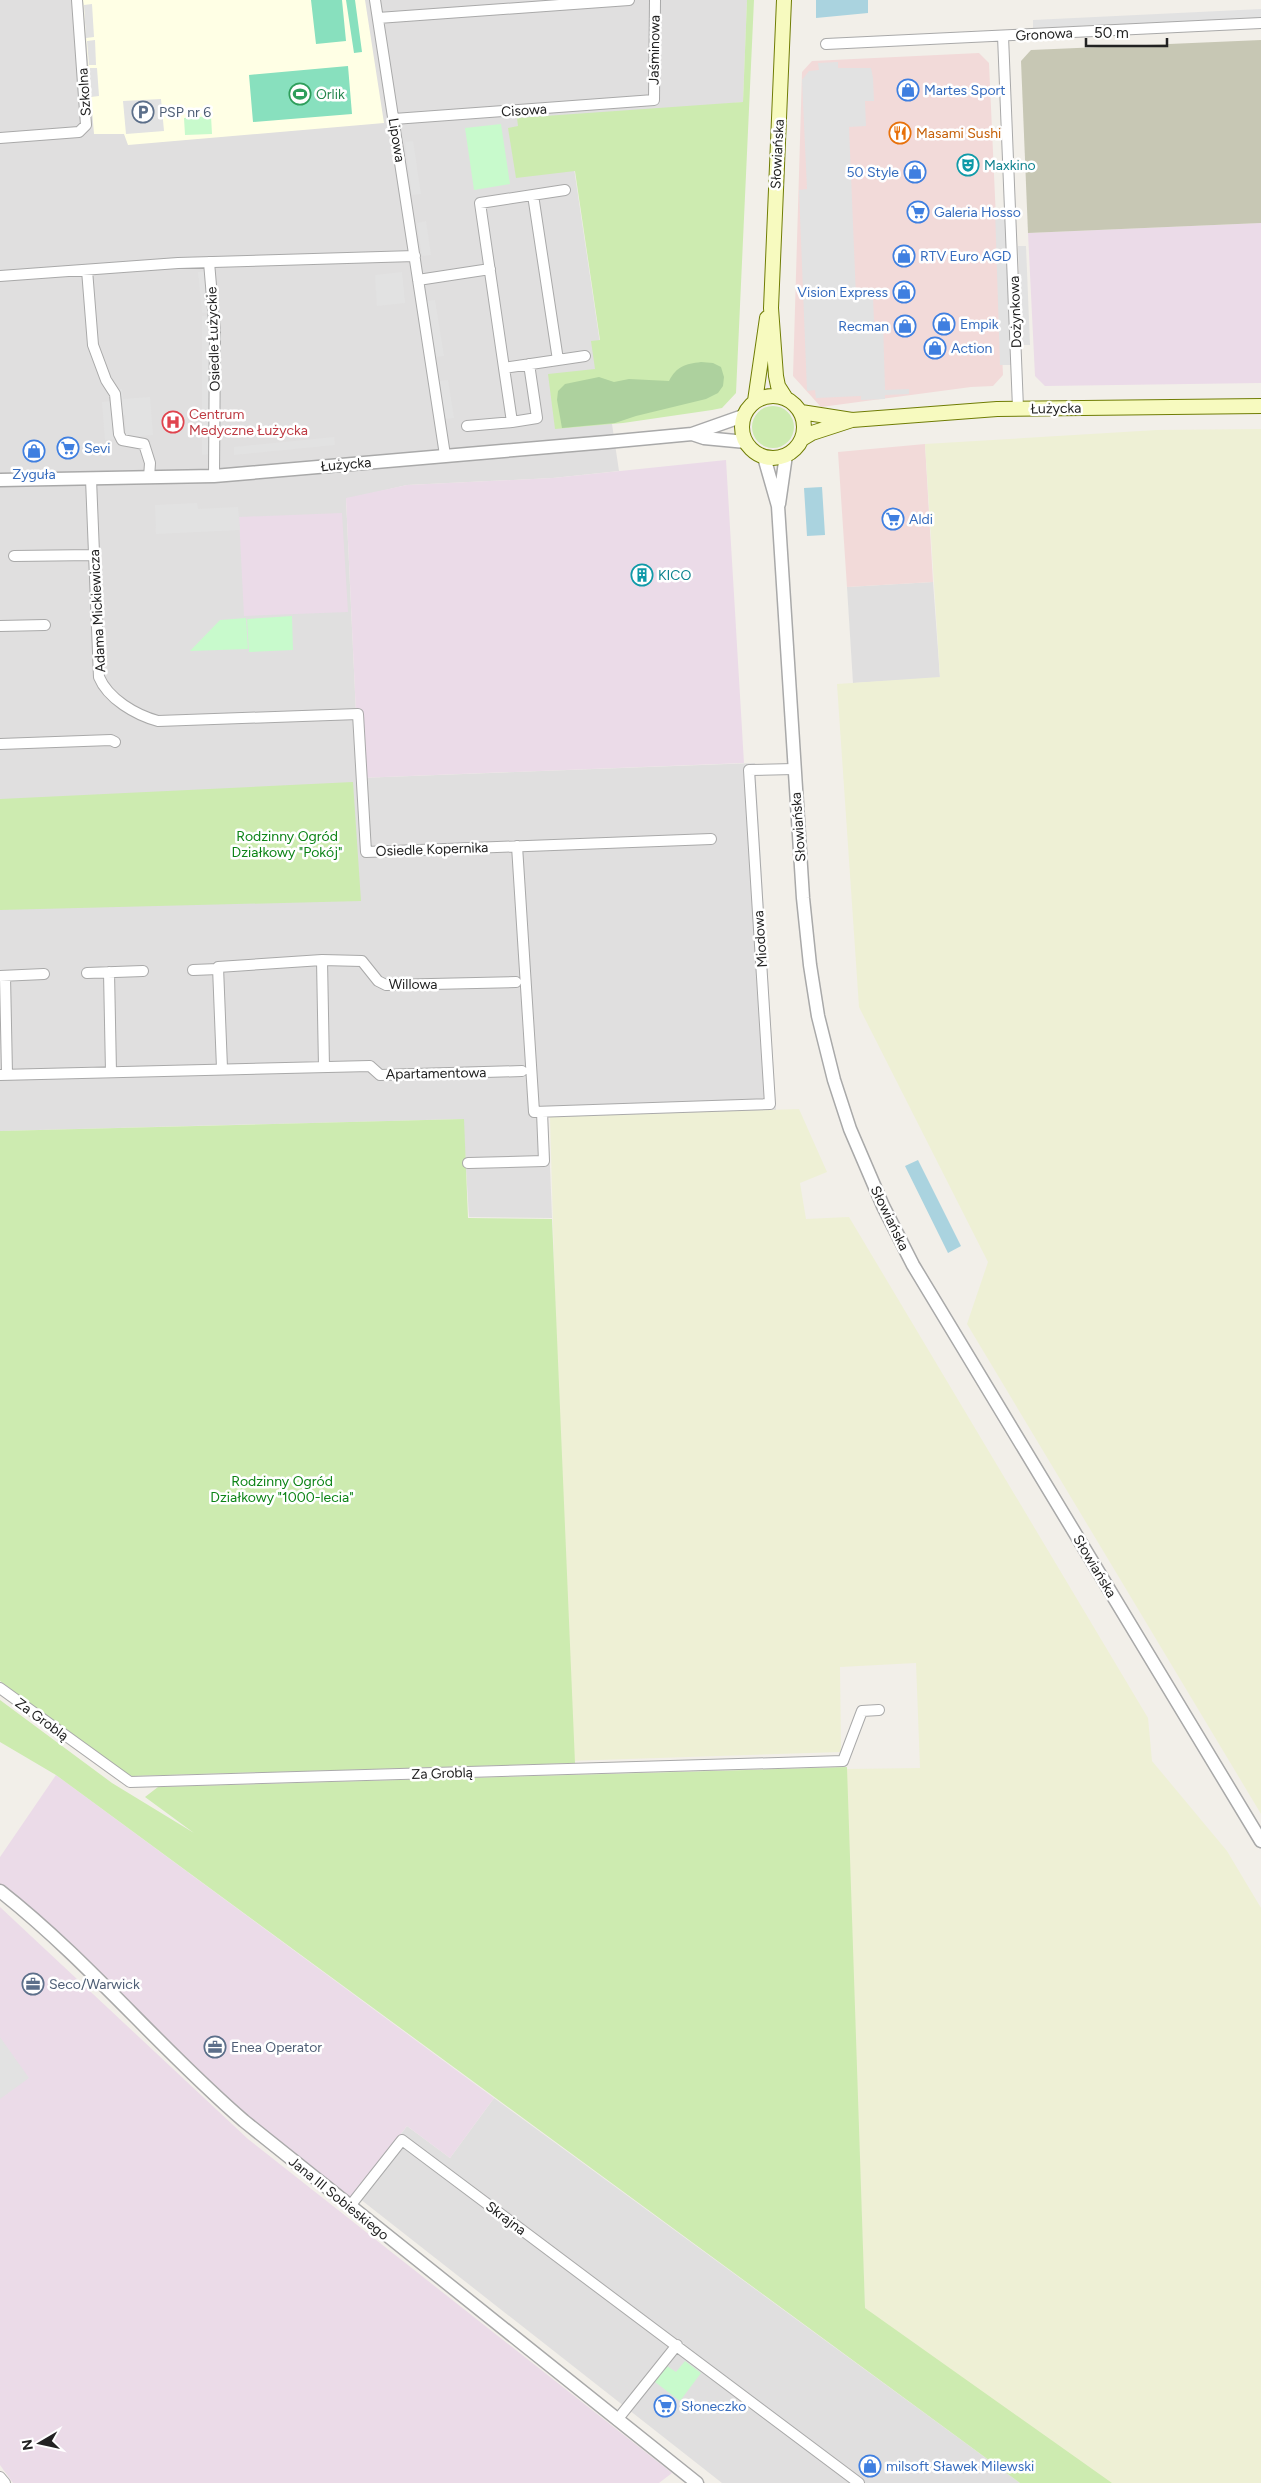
<svg xmlns="http://www.w3.org/2000/svg" width="1261" height="2483" viewBox="0 0 1261 2483" font-family="Figtree,sans-serif">
<style>
.residential{fill:#e0dfdf}
.commercial{fill:#f2dad9}
.industrial{fill:#ebdbe8}
.education{fill:#ffffe5}
.construction{fill:#c7c7b4}
.farmland{fill:#eef0d5}
.grass{fill:#cdebb0}
.forest{fill:#add19e}
.park{fill:#c8facc}
.pitch{fill:#88e0be}
.parking{fill:#e2e2e2}
.water{fill:#aad3df}
.lines{fill:none;stroke-linecap:round;stroke-linejoin:round}
.minor-casing{stroke:#a9a9a9;stroke-width:12}
.tertiary-casing{stroke:#a9a9a9;stroke-width:15}
.secondary-casing{stroke:#707d05;stroke-width:16}
.minor{stroke:#fff;stroke-width:10}
.tertiary{stroke:#fff;stroke-width:12}
.secondary{stroke:#f7fabf;stroke-width:14}
.labels{text-anchor:middle;stroke-width:5;stroke-linejoin:round;paint-order:stroke}
.street-label{font-size:14px;fill:#222;stroke:#fff}
.shop-label{font-size:14px;fill:#366cbe;stroke:#fff;text-anchor:start}
.leisure-label{font-size:14px;fill:#27864d;stroke:#fff;text-anchor:start}
.service-label{font-size:14px;fill:#4e5e75;stroke:#fff;text-anchor:start}
.food-label{font-size:14px;fill:#c56008;stroke:#fff;text-anchor:start}
.culture-label{font-size:14px;fill:#0d838f;stroke:#fff;text-anchor:start}
.health-label{font-size:14px;fill:#be3a42;stroke:#fff;text-anchor:start}
.park-label{font-size:14px;fill:#0c8416;stroke:#fff}
</style>
<rect width="100%" height="100%" fill="#f2efe9"/>
<!-- residential -->
<path class="residential" d="M 0,0 L 747,0 L 743,102 L 567,121 L 619,471 L 553,478 L 407,485 L 346,499 L 359,778 L 755,763 L 776,1110 L 548,1116 L 552,1218 L 469,1217 L 463,1119 L 0,1131 Z
M 933,582 L 940,678 L 853,683 L 847,587 Z
M 494,2098 L 1020,2483 L 722,2483 L 355,2195 L 407,2126 L 450,2158 Z"/>
<!-- commercial -->
<path class="commercial" d="M 979,53 L 989,63 L 1003,375 L 993,386 L 971,387 L 821,407 L 793,376 L 802,72 L 812,61 Z
M 925,444 L 933,582 L 847,587 L 838,452 Z"/>
<!-- industrial -->
<path class="industrial" d="M 1261,223 L 1261,383 L 1045,386 L 1035,376 L 1028,233 Z
M 726,460 L 744,763 L 359,778 L 346,498 L 407,485 L 553,478 Z
M 342,513 L 348,612 L 244,616 L 239,517 Z
M 56,1775 L 494,2098 L 450,2158 L 407,2126 L 342,2209 L 221,2110 L 131,2012 L 0,1888 L 0,1857 Z
M 0,1907 L 248,2139 L 672,2473 L 659,2483 L 13,2483 L 0,2465 Z"/>
<!-- education -->
<path class="education" d="M 83,0 L 365,0 L 384,123 L 128,145 L 124,134 L 94,134 Z"/>
<!-- construction -->
<path class="construction" d="M 1261,40 L 1261,223 L 1028,233 L 1021,61 L 1031,50 Z"/>
<!-- farmland -->
<path class="farmland" d="M 1261,429 L 1261,1814 L 967,1324 L 988,1262 L 859,1007 L 837,684 L 940,677 L 925,444 L 1157,430 Z
M 799,1109 L 827,1172 L 800,1183 L 806,1219 L 849,1217 L 1148,1718 L 1152,1761 L 1227,1851 L 1261,1908 L 1261,2483 L 1110,2483 L 865,2311 L 845,1769 L 920,1768 L 916,1663 L 840,1667 L 841,1752 L 568,1761 L 550,1117 Z"/>
<!-- grass -->
<path class="grass" d="M 747,0 L 754,0 L 736,393 L 722,408 L 712,410 L 623,423 L 555,429 L 548,374 L 595,369 L 591,341 L 600,340 L 575,171 L 516,178 L 508,128 L 518,126 L 517,118 L 743,102 Z
M752 427a21 21 0 1 1 42 0a21 21 0 1 1-42 0Z
M 353,782 L 361,901 L 0,910 L 0,799 Z
M 464,1119 L 468,1218 L 552,1219 L 575,1763 L 132,1776 L 125,1773 L 86,1746 L 0,1681 L 0,1131 Z
M 0,1700 L 112,1783 L 194,1833 L 145,1797 L 158,1787 L 847,1767 L 865,2308 L 1112,2483 L 1020,2483 L 56,1775 L 0,1742 Z"/>
<!-- forest -->
<path class="forest" d="M 701,362 L 713,363 L 721,367 L 724,377 L 723,386 L 718,393 L 706,399 L 636,416 L 615,423 L 562,428 L 557,400 L 558,391 L 565,384 L 599,377 L 614,382 L 629,379 L 669,381 C 677,366 685,364 701,362 Z"/>
<!-- park -->
<path class="park" d="M 211,116 L 212,134 L 185,135 L 184,118 Z
M 501,124 L 510,184 L 474,190 L 465,128 Z
M 292,616 L 293,650 L 249,652 L 247,619 Z
M 246,618 L 248,649 L 190,651 L 220,620 Z
M 685,2361 L 701,2373 L 680,2401 L 655,2382 L 667,2366 L 676,2372 Z"/>
<!-- pitch -->
<path class="pitch" d="M 311,0 L 342,0 L 346,41 L 316,44 Z
M 346,0 L 355,0 L 362,52 L 354,53 Z
M 348,66 L 352,114 L 253,122 L 249,75 Z"/>
<!-- parking -->
<path class="parking" d="M 92,4 L 94,37 L 86,38 L 84,5 Z
M 1261,9 L 1261,18 L 1033,28 L 1033,20 Z
M 95,40 L 96,65 L 89,65 L 87,41 Z
M 838,62 L 838,68 L 871,68 L 873,78 L 874,101 L 865,101 L 866,126 L 849,127 L 856,297 L 873,297 L 874,322 L 883,322 L 885,390 L 909,389 L 909,394 L 885,395 L 885,399 L 861,400 L 861,396 L 816,398 L 815,390 L 807,391 L 799,190 L 807,189 L 802,80 L 809,71 L 819,70 L 818,63 Z
M 89,68 L 97,68 L 99,96 L 91,97 Z
M 161,99 L 164,131 L 126,134 L 123,101 Z
M 413,141 L 421,194 L 412,195 L 405,142 Z
M 995,209 L 1006,209 L 1011,365 L 1000,365 Z
M 426,221 L 431,255 L 422,256 L 417,223 Z
M 1018,246 L 1026,246 L 1030,345 L 1022,345 Z
M 207,271 L 210,312 L 202,313 L 198,272 Z
M 402,272 L 405,303 L 377,306 L 375,275 Z
M 435,300 L 444,356 L 435,357 L 426,301 Z
M 211,315 L 210,454 L 202,455 L 202,316 Z
M 448,380 L 454,418 L 445,419 L 439,381 Z
M 117,389 L 122,389 L 123,399 L 150,397 L 153,435 L 126,437 L 125,415 L 119,415 Z
M 112,401 L 115,439 L 105,440 L 102,402 Z
M 334,437 L 335,445 L 234,455 L 234,447 Z
M 197,503 L 198,509 L 238,507 L 240,530 L 156,534 L 155,505 Z
M 0,2037 L 29,2078 L 0,2099 Z"/>
<!-- water -->
<path class="water" d="M 816,0 L 868,0 L 868,13 L 816,18 Z
M 822,487 L 825,535 L 807,536 L 804,488 Z
M 918,1160 L 961,1246 L 948,1253 L 905,1166 Z"/>
<g class="lines">
<!-- minor casing -->
<g class="minor-casing">
<path id="minor" d="M 375,0 L 445,455
M 378,18 L 629,0
M 1003,36 L 1018,408
M 826,44 L 1261,23
M 394,119 L 654,100 L 655,0
M 0,138 L 79,132 L 86,125 L 77,0
M 533,195 L 558,360 L 504,368 L 480,203 L 565,190
M 209,262 L 215,333 L 214,476
M 87,270 L 93,345 L 106,380 L 115,394 L 119,434 L 122,440 L 144,444 L 150,463 L 149,478
M 0,276 L 178,263 L 415,256
M 418,280 L 490,269
M 558,360 L 585,356
M 504,368 L 512,422 L 537,418 L 529,364
M 467,426 L 512,422
M 91,479 L 99,677 C 108,699 136,715 158,721 L 358,714 L 366,852 L 711,839
M 14,556 L 94,555
M 0,626 L 45,625
M 0,744 L 111,740 L 115,742
M 517,846 L 534,1112 L 770,1104 L 749,770 L 794,769
M 322,960 L 362,961 L 378,981 L 386,985 L 516,982
M 193,970 L 218,969
M 109,972 L 111,1072
M 87,973 L 143,971
M 0,976 L 44,974
M 5,976 L 7,1074
M 222,1068 L 218,967 L 322,960 L 324,1067
M 0,1075 L 370,1066 L 380,1075 L 522,1071
M 468,1163 L 544,1161 L 542,1112
M 0,1688 L 130,1782 L 843,1761 L 862,1711 L 879,1710
M 350,2206 L 402,2140 L 859,2483
M 617,2420 L 677,2345
M 0,2477 L 5,2483"/>
</g>
<!-- tertiary casing -->
<g class="tertiary-casing">
<path id="tertiary" d="M 692,434 L 704,438 L 746,442
M 764,457 L 778,506 L 803,898 L 810,965 L 818,1016 L 834,1080 L 850,1129 L 883,1206 L 913,1265 L 1261,1841
M 0,480 L 214,476 L 607,442 L 692,434 L 743,416
M 779,504 L 786,455
M 0,1891 C 88,1960 159,2048 244,2121 L 697,2483"/>
</g>
<!-- secondary casing -->
<g class="secondary-casing">
<path id="secondary" d="M 784,0 L 771,308 L 776,376 L 778,386 L 785,397
M742 427a31 31 0 1 1 62 0a31 31 0 1 1-62 0Z
M 755,401 L 767,318
M 801,412 L 852,420
M 802,439 L 812,433 L 852,420 L 997,409 L 1261,406"/>
</g>
<!-- minor -->
<use href="#minor" class="minor"/>
<!-- tertiary -->
<use href="#tertiary" class="tertiary"/>
<!-- secondary -->
<use href="#secondary" class="secondary"/>
</g>
<!-- icons -->
<defs>
<g id="shop-ring" transform="scale(1.125)"><circle r="9.5" fill="#fff" stroke="#3f7fe0" stroke-width="1.5"/><path d="M-5-2.5h2.3a2.7 3.5 0 0 1 5.4 0H5L5.5 6h-11ZM-1.5-2.5h3a1.5 2.3 0 0 0-3 0Z" fill="#3f7fe0"/></g>
<g id="stadium-ring" transform="scale(1.125)"><circle r="9.5" fill="#fff" stroke="#2e9e5b" stroke-width="1.5"/><path d="M0-5a6.5 5 0 1 0 0 10a6.5 5 0 1 0 0-10ZM-3.5-1.8h7v3.6h-7Z" fill="#2e9e5b"/></g>
<g id="parking-ring" transform="scale(1.125)"><circle r="9.5" fill="#fff" stroke="#5c6f8a" stroke-width="1.5"/><path d="M-3.5-5.5H1a3.5 3.5 0 0 1 0 7H-1V5.5H-3.5ZM-1-3.4V-.6H.8a1.4 1.4 0 0 0 0-2.8Z" fill="#5c6f8a"/></g>
<g id="restaurant-ring" transform="scale(1.125)"><circle r="9.5" fill="#fff" stroke="#e8710a" stroke-width="1.5"/><path d="M-5-6h1v4h1v-4h1v4h1v-4h1v5L-1.5 .5V6h-2V.5L-5-1ZM5-6V6H3V1.5H1.5Q1.5-4 5-6Z" fill="#e8710a"/></g>
<g id="theatre-ring" transform="scale(1.125)"><circle r="9.5" fill="#fff" stroke="#0f9aa8" stroke-width="1.5"/><path d="M-5-5.5Q0-4 5-5.5V0Q5 5 0 6Q-5 5-5 0ZM-3.3-2.5H-1v1.5H-3.3ZM1-2.5H3.3v1.5H1ZM-2.8 1Q0 5.5 2.8 1Z" fill="#0f9aa8"/></g>
<g id="supermarket-ring" transform="scale(1.125)"><circle r="9.5" fill="#fff" stroke="#3f7fe0" stroke-width="1.5"/><path d="M-6-5.5h2.5l.6 2H6L4.5 2H-2.5L-4.4-4H-6ZM-1.5 3.2a1.3 1.3 0 1 0 .1 0ZM3 3.2a1.3 1.3 0 1 0 .1 0Z" fill="#3f7fe0"/></g>
<g id="hospital-ring" transform="scale(1.125)"><circle r="9.5" fill="#fff" stroke="#e0444e" stroke-width="1.5"/><path d="M-5-5h3v3.5h4V-5h3V5h-3V1.5h-4V5h-3Z" fill="#e0444e"/></g>
<g id="building-ring" transform="scale(1.125)"><circle r="9.5" fill="#fff" stroke="#0f9aa8" stroke-width="1.5"/><path d="M-4-6H4V6H1V3H-1V6H-4ZM-2.5-4.3h1.7v1.8h-1.7ZM.8-4.3h1.7v1.8H.8ZM-2.5-1h1.7V.8h-1.7ZM.8-1h1.7V.8H.8Z" fill="#0f9aa8"/></g>
<g id="office-ring" transform="scale(1.125)"><circle r="9.5" fill="#fff" stroke="#5c6f8a" stroke-width="1.5"/><path d="M-6-3h4V-5.5h4V-3h4V5H-6ZM-1-4.5V-3h2v-1.5ZM-6 0V1H6V0Z" fill="#5c6f8a"/></g>
</defs>
<g fill-rule="evenodd">
<use href="#shop-ring" x="908" y="90"/>
<use href="#stadium-ring" x="300" y="94"/>
<use href="#parking-ring" x="143" y="112"/>
<use href="#restaurant-ring" x="900" y="133"/>
<use href="#theatre-ring" x="968" y="165"/>
<use href="#shop-ring" x="915" y="172"/>
<use href="#supermarket-ring" x="918" y="212"/>
<use href="#shop-ring" x="904" y="256"/>
<use href="#shop-ring" x="904" y="292"/>
<use href="#shop-ring" x="944" y="324"/>
<use href="#shop-ring" x="905" y="326"/>
<use href="#shop-ring" x="935" y="348"/>
<use href="#hospital-ring" x="173" y="422"/>
<use href="#supermarket-ring" x="68" y="448"/>
<use href="#shop-ring" x="34" y="451"/>
<use href="#supermarket-ring" x="893" y="519"/>
<use href="#building-ring" x="642" y="575"/>
<use href="#office-ring" x="33" y="1984"/>
<use href="#office-ring" x="215" y="2047"/>
<use href="#supermarket-ring" x="665" y="2406"/>
<use href="#shop-ring" x="870" y="2466"/>
</g>
<g class="labels">
<!-- street labels -->
<g class="street-label">
<text transform="translate(1044 34) rotate(-3)" y="5">Gronowa</text>
<text transform="translate(654 50) rotate(-89)" y="5">Jaśminowa</text>
<text transform="translate(84 92) rotate(-94)" y="5">Szkolna</text>
<text transform="translate(524 110) rotate(-4)" y="5">Cisowa</text>
<text transform="translate(397 140) rotate(81)" y="5">Lipowa</text>
<text transform="translate(777 154) rotate(-87)" y="5">Słowiańska</text>
<text transform="translate(1015 312) rotate(-92)" y="5">Dożynkowa</text>
<text transform="translate(213 339) rotate(-92)" y="5">Osiedle Łużyckie</text>
<text transform="translate(1056 408) rotate(-1)" y="5">Łużycka</text>
<text transform="translate(346 464) rotate(-5)" y="5">Łużycka</text>
<text transform="translate(97 611) rotate(-93)" y="5">Adama Mickiewicza</text>
<text transform="translate(798 827) rotate(-94)" y="5">Słowiańska</text>
<text transform="translate(432 849) rotate(-2)" y="5">Osiedle Kopernika</text>
<text transform="translate(760 939) rotate(-94)" y="5">Miodowa</text>
<text x="413" y="989">Willowa</text>
<text transform="translate(436 1073) rotate(-1)" y="5">Apartamentowa</text>
<text transform="translate(890 1218) rotate(64)" y="5">Słowiańska</text>
<text transform="translate(1095 1566) rotate(59)" y="5">Słowiańska</text>
<text transform="translate(42 1719) rotate(36)" y="5">Za Groblą</text>
<text transform="translate(442 1773) rotate(-2)" y="5">Za Groblą</text>
<text transform="translate(339 2198) rotate(39)" y="5">Jana III Sobieskiego</text>
<text transform="translate(506 2218) rotate(37)" y="5">Skrajna</text>
</g>
<!-- shop labels -->
<g class="shop-label">
<text x="924" y="95">Martes Sport</text>
<text x="899" y="177" text-anchor="end">50 Style</text>
<text x="934" y="217">Galeria Hosso</text>
<text x="920" y="261">RTV Euro AGD</text>
<text x="888" y="297" text-anchor="end">Vision Express</text>
<text x="960" y="329">Empik</text>
<text x="889" y="331" text-anchor="end">Recman</text>
<text x="951" y="353">Action</text>
<text x="84" y="453">Sevi</text>
<text x="34" y="479" text-anchor="middle">Zyguła</text>
<text x="909" y="524">Aldi</text>
<text x="681" y="2411">Słoneczko</text>
<text x="886" y="2471">milsoft Sławek Milewski</text>
</g>
<!-- leisure labels -->
<g class="leisure-label">
<text x="316" y="99">Orlik</text>
</g>
<!-- service labels -->
<g class="service-label">
<text x="159" y="117">PSP nr 6</text>
<text x="49" y="1989">Seco/Warwick</text>
<text x="231" y="2052">Enea Operator</text>
</g>
<!-- food labels -->
<g class="food-label">
<text x="916" y="138">Masami Sushi</text>
</g>
<!-- culture labels -->
<g class="culture-label">
<text x="984" y="170">Maxkino</text>
<text x="658" y="580">KICO</text>
</g>
<!-- health labels -->
<g class="health-label">
<text x="189" y="419">Centrum<tspan x="189" dy="16">Medyczne Łużycka</tspan></text>
</g>
<!-- park labels -->
<g class="park-label">
<text x="287" y="841">Rodzinny Ogród<tspan x="287" dy="16">Działkowy "Pokój"</tspan></text>
<text x="282" y="1486">Rodzinny Ogród<tspan x="282" dy="16">Działkowy "1000-lecia"</tspan></text>
</g>
</g>
<!-- north arrow -->
<g transform="translate(40 2443) rotate(261)" stroke="#ffffff" stroke-width="4" paint-order="stroke">
<path d="M0-4L9 19L0 12L-9 19Z" fill="#222222"/>
<text y="-8" font-size="14" font-weight="bold" text-anchor="middle" fill="#222222">N</text>
</g>
<!-- scale -->
<path d="M1086 38v8h81v-8" fill="none" stroke="#222222" stroke-width="2.5"/>
<text x="1094" y="38" font-size="15" fill="#222222" stroke="#ffffff" stroke-width="4" paint-order="stroke">50 m</text>
</svg>
